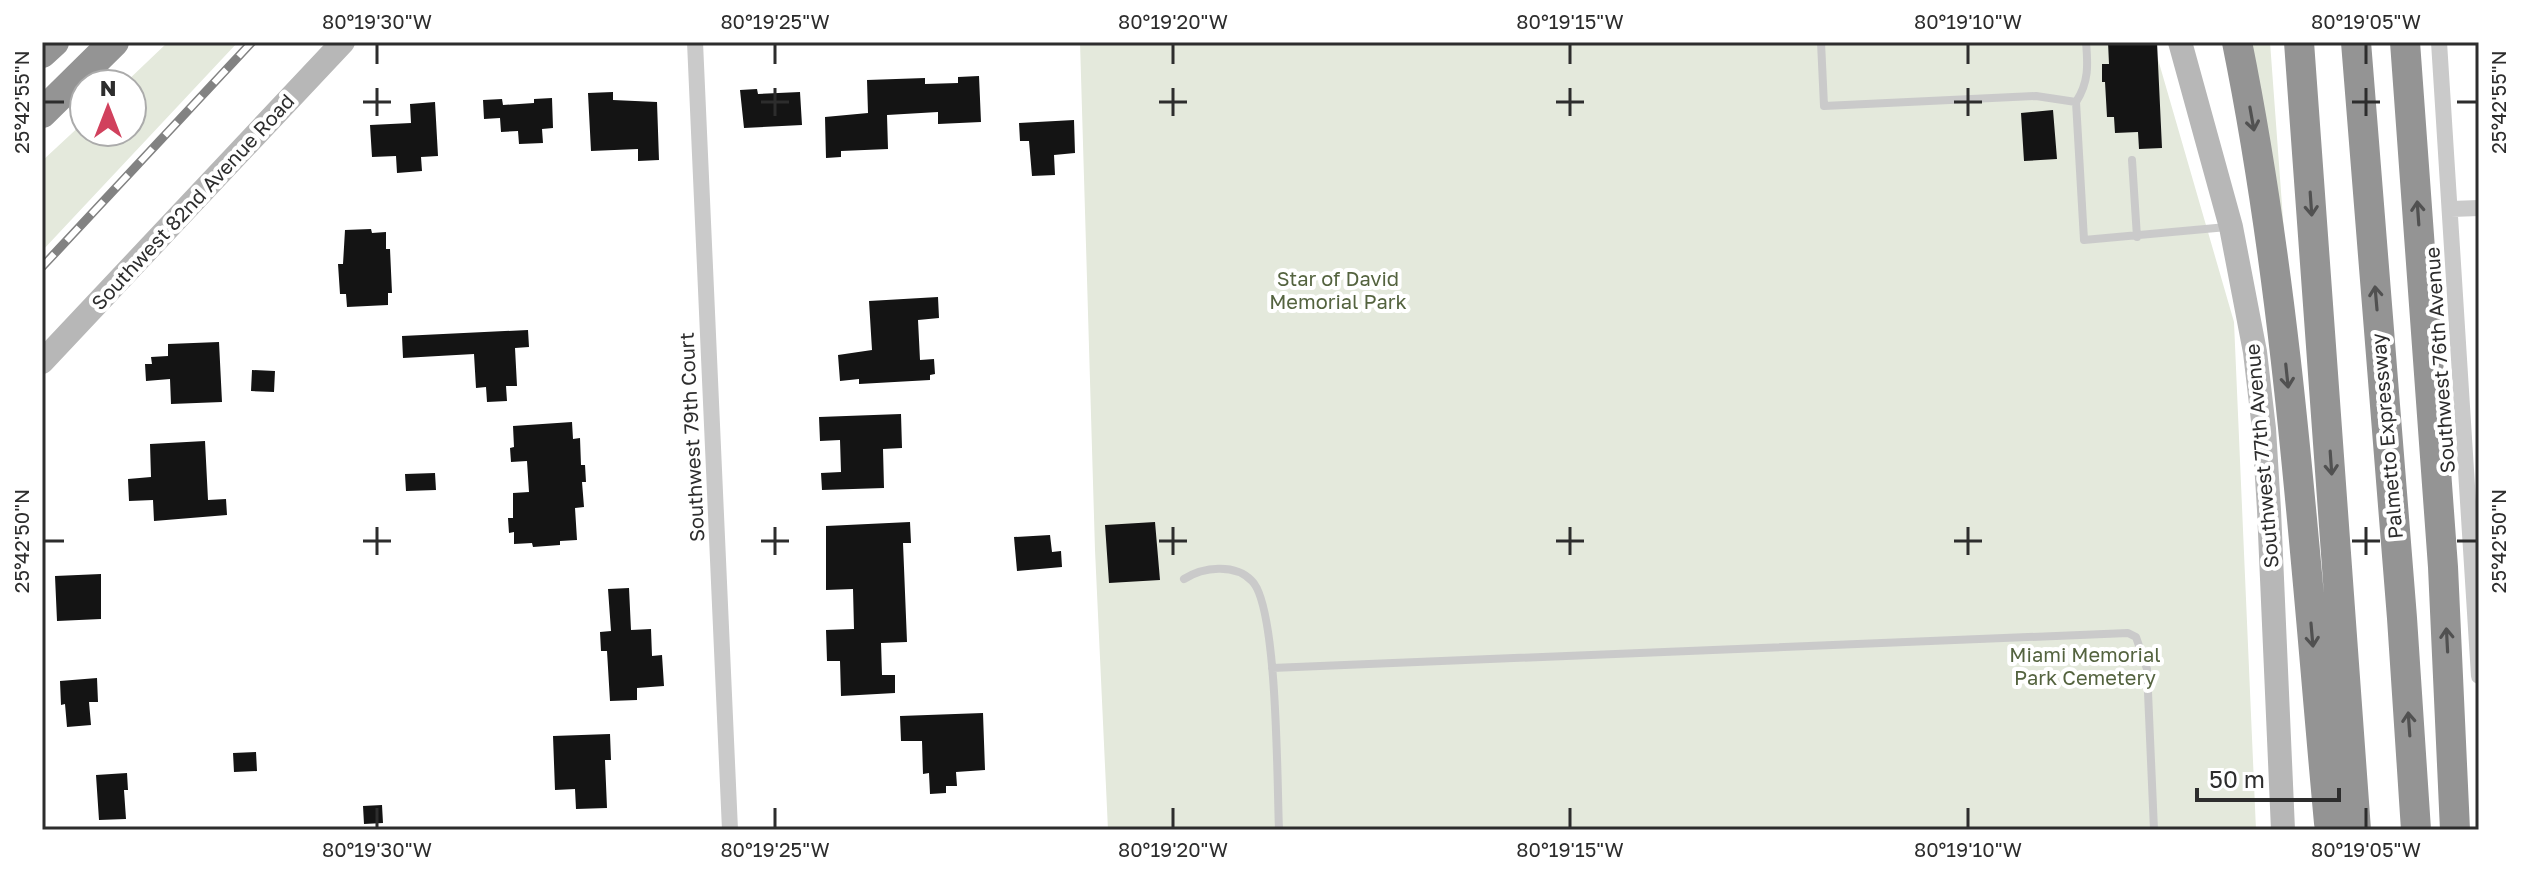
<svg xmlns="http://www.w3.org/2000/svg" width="2521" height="872" viewBox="0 0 2521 872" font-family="'Golos Text',sans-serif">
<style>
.green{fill:#e4e9dc}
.building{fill:#141414}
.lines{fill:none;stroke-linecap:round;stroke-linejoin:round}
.lane{stroke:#cacaca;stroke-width:8}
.street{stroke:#cacaca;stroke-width:16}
.secondary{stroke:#b7b7b7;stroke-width:24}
.highway{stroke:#949494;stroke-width:30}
.rail-casing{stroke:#828282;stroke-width:9}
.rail{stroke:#fff;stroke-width:6;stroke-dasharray:18;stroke-linecap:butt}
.oneway{stroke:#515151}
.ticks{fill:none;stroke:#2d2d2d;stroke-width:3}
.labels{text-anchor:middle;stroke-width:8;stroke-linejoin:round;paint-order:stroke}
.street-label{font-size:20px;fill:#2d2d2d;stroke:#fff}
.park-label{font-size:20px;fill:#54633f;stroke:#fff}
.neatline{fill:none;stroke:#2d2d2d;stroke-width:3}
.ticks-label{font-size:20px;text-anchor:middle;fill:#2d2d2d}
</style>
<rect width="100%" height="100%" fill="#fff"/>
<!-- green -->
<path class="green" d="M 168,42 L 238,42 L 42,251 L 42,161 L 84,122 L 84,132 L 132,132 L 132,84 L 124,84 Z
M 1080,42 L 2153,42 L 2234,322 L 2256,830 L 1108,830 L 1095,550 Z
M 2245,42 L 2270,42 L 2285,246 Z"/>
<!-- building -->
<path class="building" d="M 2108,42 L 2157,42 L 2162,148 L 2139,149 L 2138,132 L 2115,133 L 2114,117 L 2107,117 L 2105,82 L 2102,82 L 2102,64 L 2109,64 Z
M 979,76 L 981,122 L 938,124 L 938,112 L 887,115 L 888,149 L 841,151 L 841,157 L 826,158 L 825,117 L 868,113 L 867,80 L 925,78 L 925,84 L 958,83 L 958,77 Z
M 757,89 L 758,94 L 800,92 L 802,125 L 744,128 L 740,90 Z
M 613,92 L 613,100 L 657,102 L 659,160 L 638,161 L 638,149 L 591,151 L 588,93 Z
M 552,98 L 553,128 L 542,129 L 543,143 L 519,144 L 518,131 L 501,132 L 500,118 L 484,119 L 483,100 L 502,99 L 503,105 L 534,103 L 534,99 Z
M 435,102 L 438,156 L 421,157 L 422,171 L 397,173 L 396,156 L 372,157 L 370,125 L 411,123 L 410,104 Z
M 2053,110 L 2057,159 L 2024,161 L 2021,113 Z
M 1074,120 L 1075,153 L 1054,155 L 1055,175 L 1032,176 L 1029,141 L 1020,141 L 1019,123 Z
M 371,229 L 372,233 L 386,232 L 386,249 L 390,249 L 392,293 L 388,293 L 388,305 L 347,307 L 346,294 L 340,294 L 338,264 L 343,264 L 345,230 Z
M 938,297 L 939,318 L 918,320 L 920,360 L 934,359 L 935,374 L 930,375 L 930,380 L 859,384 L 859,379 L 840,381 L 838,355 L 872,350 L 869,301 Z
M 528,330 L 529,347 L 515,348 L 517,386 L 506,386 L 507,401 L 487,402 L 486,387 L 476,388 L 474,354 L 403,358 L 402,336 Z
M 219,342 L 222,402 L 171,404 L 170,379 L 146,381 L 145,364 L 152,364 L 151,357 L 168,356 L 168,344 Z
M 252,370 L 275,371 L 274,392 L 251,391 Z
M 901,414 L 902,448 L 883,449 L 884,488 L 822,490 L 821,473 L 841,472 L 840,440 L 820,441 L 819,417 Z
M 572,422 L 573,439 L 580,438 L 581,465 L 585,465 L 586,482 L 582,482 L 584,507 L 575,508 L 577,540 L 560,541 L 560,545 L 533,547 L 532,543 L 514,544 L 514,532 L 509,533 L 508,518 L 513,518 L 513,493 L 529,492 L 527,461 L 511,462 L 510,448 L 514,447 L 513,426 Z
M 205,441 L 208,500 L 226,499 L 227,515 L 154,521 L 153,500 L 129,501 L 128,479 L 151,477 L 150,444 Z
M 435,473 L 436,490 L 406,491 L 405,474 Z
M 910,522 L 911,543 L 903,543 L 907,642 L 881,643 L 882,675 L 895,675 L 895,693 L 841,696 L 840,661 L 827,661 L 826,630 L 854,629 L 853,589 L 826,590 L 826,526 Z
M 1155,522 L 1160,580 L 1109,583 L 1105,525 Z
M 1050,535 L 1052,552 L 1061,551 L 1062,567 L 1017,571 L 1014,537 Z
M 101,574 L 101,619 L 57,621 L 55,576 Z
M 629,588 L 631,630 L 651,629 L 652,656 L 662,655 L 664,686 L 637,688 L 637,700 L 610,701 L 607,651 L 601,651 L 600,632 L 611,631 L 608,589 Z
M 97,678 L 98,702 L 89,702 L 91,725 L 67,727 L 65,704 L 61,705 L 60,681 Z
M 983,713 L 985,770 L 956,772 L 957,786 L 946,786 L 946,793 L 930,794 L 929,773 L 923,774 L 922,741 L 901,741 L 900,716 Z
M 610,734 L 611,760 L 605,760 L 607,808 L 576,809 L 575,789 L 555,790 L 553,736 Z
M 256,752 L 257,771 L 234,772 L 233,753 Z
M 127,773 L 128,790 L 124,790 L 126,819 L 99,820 L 96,775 Z
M 382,805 L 383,823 L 364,824 L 363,806 Z"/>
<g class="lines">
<!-- lane -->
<path class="lane" d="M 1821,42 L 1824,106 L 2036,96 L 2076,102 L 2084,240 L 2227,227
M 2076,102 C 2089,82 2088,65 2086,42
M 2132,160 L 2137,237
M 1184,579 C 1203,567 1235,563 1252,581 C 1278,607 1277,786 1279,830
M 1272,668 L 2128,633 L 2136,637 L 2147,669 L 2154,830"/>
<!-- street -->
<path class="street" d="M 695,42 L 730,830
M 2439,42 L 2479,676
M 2451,209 L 2479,208"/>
<!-- secondary -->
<path class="secondary" d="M 2180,42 L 2231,227 L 2255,352 L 2264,429 L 2269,510 L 2283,830
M 42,362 L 343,42"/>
<!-- highway -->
<path class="highway" d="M 2237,42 C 2289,299 2305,562 2329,823 L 2332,830
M 2299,42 L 2356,830
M 2356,42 L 2402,618 L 2416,830
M 2405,42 L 2443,567 L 2455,830
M 42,53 L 54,42
M 42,113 L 114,42"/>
<!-- rail casing -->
<g class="rail-casing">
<path id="rail" d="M 42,267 L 252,42"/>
</g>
<!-- rail -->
<use href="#rail" class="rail"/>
</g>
<!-- one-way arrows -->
<defs><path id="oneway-shaft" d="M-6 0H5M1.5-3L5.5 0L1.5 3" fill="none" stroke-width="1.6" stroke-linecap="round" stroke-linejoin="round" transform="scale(2)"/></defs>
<g class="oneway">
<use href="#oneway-shaft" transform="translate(2252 119) rotate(80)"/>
<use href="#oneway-shaft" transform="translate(2311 204) rotate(86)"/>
<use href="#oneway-shaft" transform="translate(2418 213) rotate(-94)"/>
<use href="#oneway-shaft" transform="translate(2376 298) rotate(-95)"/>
<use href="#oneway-shaft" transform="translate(2287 376) rotate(84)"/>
<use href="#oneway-shaft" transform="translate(2331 463) rotate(86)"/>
<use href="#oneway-shaft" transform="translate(2312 635) rotate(85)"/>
<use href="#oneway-shaft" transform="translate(2447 640) rotate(-93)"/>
<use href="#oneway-shaft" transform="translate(2409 724) rotate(-94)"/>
</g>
<!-- ticks -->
<path class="ticks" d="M 377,44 L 377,64M 775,44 L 775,64M 1173,44 L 1173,64M 1570,44 L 1570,64M 1968,44 L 1968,64M 2366,44 L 2366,64M 377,88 L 377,116M 775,88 L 775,116M 1173,88 L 1173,116M 1570,88 L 1570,116M 1968,88 L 1968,116M 2366,88 L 2366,116M 44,102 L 64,102M 363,102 L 391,102M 761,102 L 789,102M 1159,102 L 1187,102M 1556,102 L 1584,102M 1954,102 L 1982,102M 2352,102 L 2380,102M 2457,102 L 2477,102M 377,527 L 377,555M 775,527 L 775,555M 1173,527 L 1173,555M 1570,527 L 1570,555M 1968,527 L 1968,555M 2366,527 L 2366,555M 44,541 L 64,541M 363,541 L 391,541M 761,541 L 789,541M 1159,541 L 1187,541M 1556,541 L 1584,541M 1954,541 L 1982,541M 2352,541 L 2380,541M 2457,541 L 2477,541M 377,808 L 377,828M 775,808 L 775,828M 1173,808 L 1173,828M 1570,808 L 1570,828M 1968,808 L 1968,828M 2366,808 L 2366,828"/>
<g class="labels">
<!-- street labels -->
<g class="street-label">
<text transform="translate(193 202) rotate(-47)" y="7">Southwest 82nd Avenue Road</text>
<text transform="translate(2440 360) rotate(-94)" y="7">Southwest 76th Avenue</text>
<text transform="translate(2387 436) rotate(-95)" y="7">Palmetto Expressway</text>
<text transform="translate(692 437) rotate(-93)" y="7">Southwest 79th Court</text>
<text transform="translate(2262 456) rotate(-95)" y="7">Southwest 77th Avenue</text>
</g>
<!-- park labels -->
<g class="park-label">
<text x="1338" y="286">Star of David<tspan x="1338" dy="23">Memorial Park</tspan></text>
<text x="2085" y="662">Miami Memorial<tspan x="2085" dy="23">Park Cemetery</tspan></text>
</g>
</g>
<!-- border -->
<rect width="2521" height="872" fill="none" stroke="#ffffff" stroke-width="88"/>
<!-- north arrow -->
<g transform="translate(108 108)"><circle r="38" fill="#ffffff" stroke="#ababab" stroke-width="2"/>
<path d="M0-6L14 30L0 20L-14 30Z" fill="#d1415d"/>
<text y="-12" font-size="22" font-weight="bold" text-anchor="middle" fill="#2d2d2d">N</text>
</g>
<!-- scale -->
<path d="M2197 788v12h142v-12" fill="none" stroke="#2d2d2d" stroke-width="4"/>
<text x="2209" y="788" font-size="24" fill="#2d2d2d" stroke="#ffffff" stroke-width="6" paint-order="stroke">50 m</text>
<rect x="44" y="44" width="2433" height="784" class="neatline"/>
<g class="ticks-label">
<text x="377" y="29">80°19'30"W</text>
<text x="775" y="29">80°19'25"W</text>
<text x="1173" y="29">80°19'20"W</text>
<text x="1570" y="29">80°19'15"W</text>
<text x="1968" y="29">80°19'10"W</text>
<text x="2366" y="29">80°19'05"W</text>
<text transform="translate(22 102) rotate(-90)" y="7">25°42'55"N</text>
<text transform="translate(2499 102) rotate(-90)" y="7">25°42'55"N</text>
<text transform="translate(22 541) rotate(-90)" y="7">25°42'50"N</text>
<text transform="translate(2499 541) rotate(-90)" y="7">25°42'50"N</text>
<text x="377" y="857">80°19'30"W</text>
<text x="775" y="857">80°19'25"W</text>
<text x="1173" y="857">80°19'20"W</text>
<text x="1570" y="857">80°19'15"W</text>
<text x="1968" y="857">80°19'10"W</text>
<text x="2366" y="857">80°19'05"W</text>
</g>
</svg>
